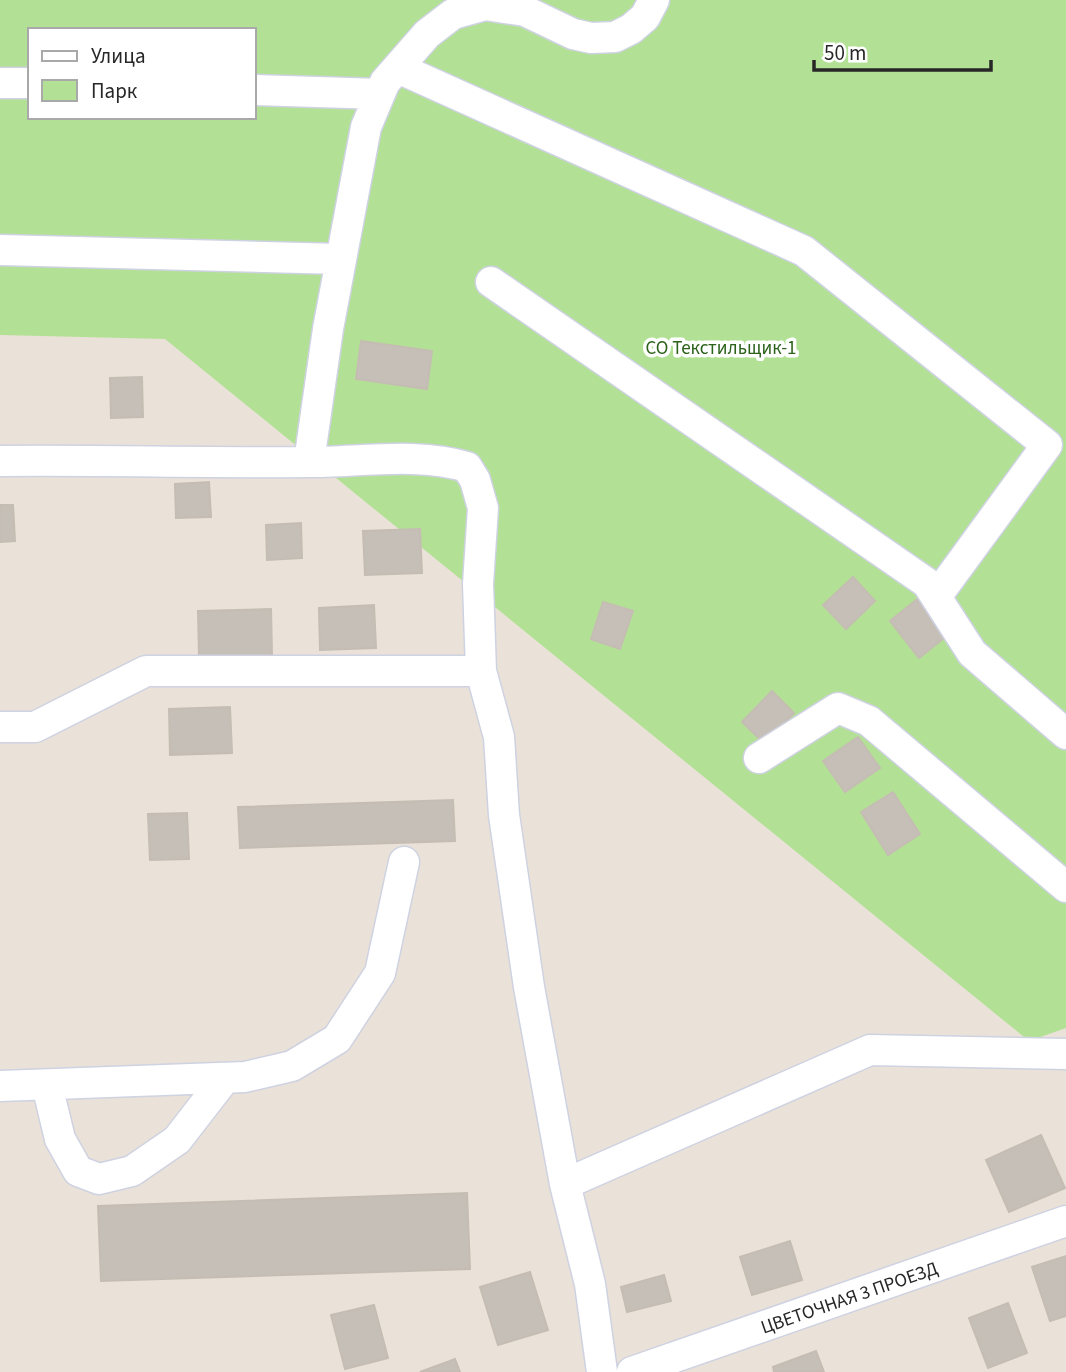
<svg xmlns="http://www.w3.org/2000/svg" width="1066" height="1372" viewBox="0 0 1066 1372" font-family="'Source Sans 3',sans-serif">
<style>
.green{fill:#b2e195;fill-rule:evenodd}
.building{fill:#c5bfb8;stroke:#c5bdb3;stroke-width:2}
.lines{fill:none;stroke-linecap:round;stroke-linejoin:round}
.minor-casing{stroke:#ced2e1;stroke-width:33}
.minor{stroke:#fff;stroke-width:30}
.labels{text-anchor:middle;stroke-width:7;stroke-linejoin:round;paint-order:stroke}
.park-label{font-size:19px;fill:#2c621a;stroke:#fff}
.street-label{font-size:19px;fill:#272727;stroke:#fff}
</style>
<rect width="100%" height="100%" fill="#eae2d8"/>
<!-- green -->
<path class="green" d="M 0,0 L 1066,0 L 1066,1028 L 1029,1041 L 165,339 L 0,335 ZM 30,30 L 254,30 L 254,117 L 30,117 Z"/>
<!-- building -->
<path class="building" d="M 361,341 L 432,351 L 427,389 L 356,379 Z
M 142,377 L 143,417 L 111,418 L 110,378 Z
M 209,482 L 211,517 L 176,518 L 175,484 Z
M 0,505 L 13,505 L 15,541 L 0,542 Z
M 301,523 L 302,558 L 267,560 L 266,525 Z
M 420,529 L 422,573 L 365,575 L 363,531 Z
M 853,577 L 875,601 L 846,629 L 823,605 Z
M 920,597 L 949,634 L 919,658 L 890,621 Z
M 603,602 L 633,611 L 620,649 L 591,639 Z
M 374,605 L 376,648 L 320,650 L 319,608 Z
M 271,609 L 272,655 L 199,657 L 198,611 Z
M 772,691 L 794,713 L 765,744 L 742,722 Z
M 230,707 L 232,753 L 170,755 L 169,709 Z
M 858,737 L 880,768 L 845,792 L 823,761 Z
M 893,792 L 920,834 L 888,855 L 861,812 Z
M 453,800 L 455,841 L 240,848 L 238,807 Z
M 187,813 L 189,859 L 150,860 L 148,814 Z
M 1041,1135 L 1065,1188 L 1009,1212 L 986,1160 Z
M 467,1193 L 470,1269 L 101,1281 L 98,1206 Z
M 790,1241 L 802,1280 L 752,1295 L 740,1257 Z
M 1066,1256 L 1066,1316 L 1050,1321 L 1032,1267 Z
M 530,1272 L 548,1330 L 498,1345 L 480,1287 Z
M 664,1275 L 671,1301 L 627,1312 L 621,1287 Z
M 1008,1303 L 1027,1353 L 988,1368 L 969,1318 Z
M 374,1305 L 388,1358 L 345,1369 L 331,1315 Z
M 816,1351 L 824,1372 L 774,1372 L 773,1367 Z
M 455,1359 L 460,1372 L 420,1372 Z"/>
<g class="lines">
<!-- minor casing -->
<g class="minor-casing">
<path id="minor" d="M 398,68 L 804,251 L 1047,445 L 936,597
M 0,83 L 30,83
M 254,90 L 380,94
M 0,250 L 341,259
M 491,282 L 927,583 L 972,653 L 1066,734
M 0,461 C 103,460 206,463 309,462 C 359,462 419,452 467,467 L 475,480 L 483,508 L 478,584 L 481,671 L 499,737 L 504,815 L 529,987 L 565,1184 L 590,1284 L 602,1372
M 309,462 L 328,329 L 366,127 L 385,82 L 427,34 L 453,14 L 485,5 L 525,11 L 573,34 L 591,38 L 615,37 L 631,29 L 645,17 L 654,0
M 0,727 L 35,727 L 146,671 L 481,671
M 759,758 L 838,708 L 869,721 L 1066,887
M 47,1085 L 60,1139 L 78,1171 L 99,1179 L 132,1171 L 177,1140 L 225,1078
M 0,1086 L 245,1077 L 292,1066 L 337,1039 L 380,973 L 404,862
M 565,1184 L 870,1050 L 1066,1054
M 632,1372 L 1066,1221"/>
</g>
<!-- minor -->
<use href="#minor" class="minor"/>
</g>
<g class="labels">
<!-- park labels -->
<g class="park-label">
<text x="721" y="354">СО Текстильщик-1</text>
</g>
<!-- street labels -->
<g class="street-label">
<text transform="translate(849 1297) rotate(-19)" y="7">ЦВЕТОЧНАЯ 3 ПРОЕЗД</text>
</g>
</g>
<!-- legend -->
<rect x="28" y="28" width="228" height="91" fill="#ffffff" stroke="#a9a9a9" stroke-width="2"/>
<rect x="42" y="51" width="35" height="10" fill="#ffffff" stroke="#a9a9a9" stroke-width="2"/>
<text x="91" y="63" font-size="21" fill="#272727">Улица</text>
<rect x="42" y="80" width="35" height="21" fill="#b2e195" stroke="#a9a9a9" stroke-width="2"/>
<text x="91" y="98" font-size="21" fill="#272727">Парк</text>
<!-- scale -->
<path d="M814 60v10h177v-10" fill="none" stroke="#272727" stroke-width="3.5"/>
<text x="824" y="60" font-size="21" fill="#272727" stroke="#ffffff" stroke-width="5" paint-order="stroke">50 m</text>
</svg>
